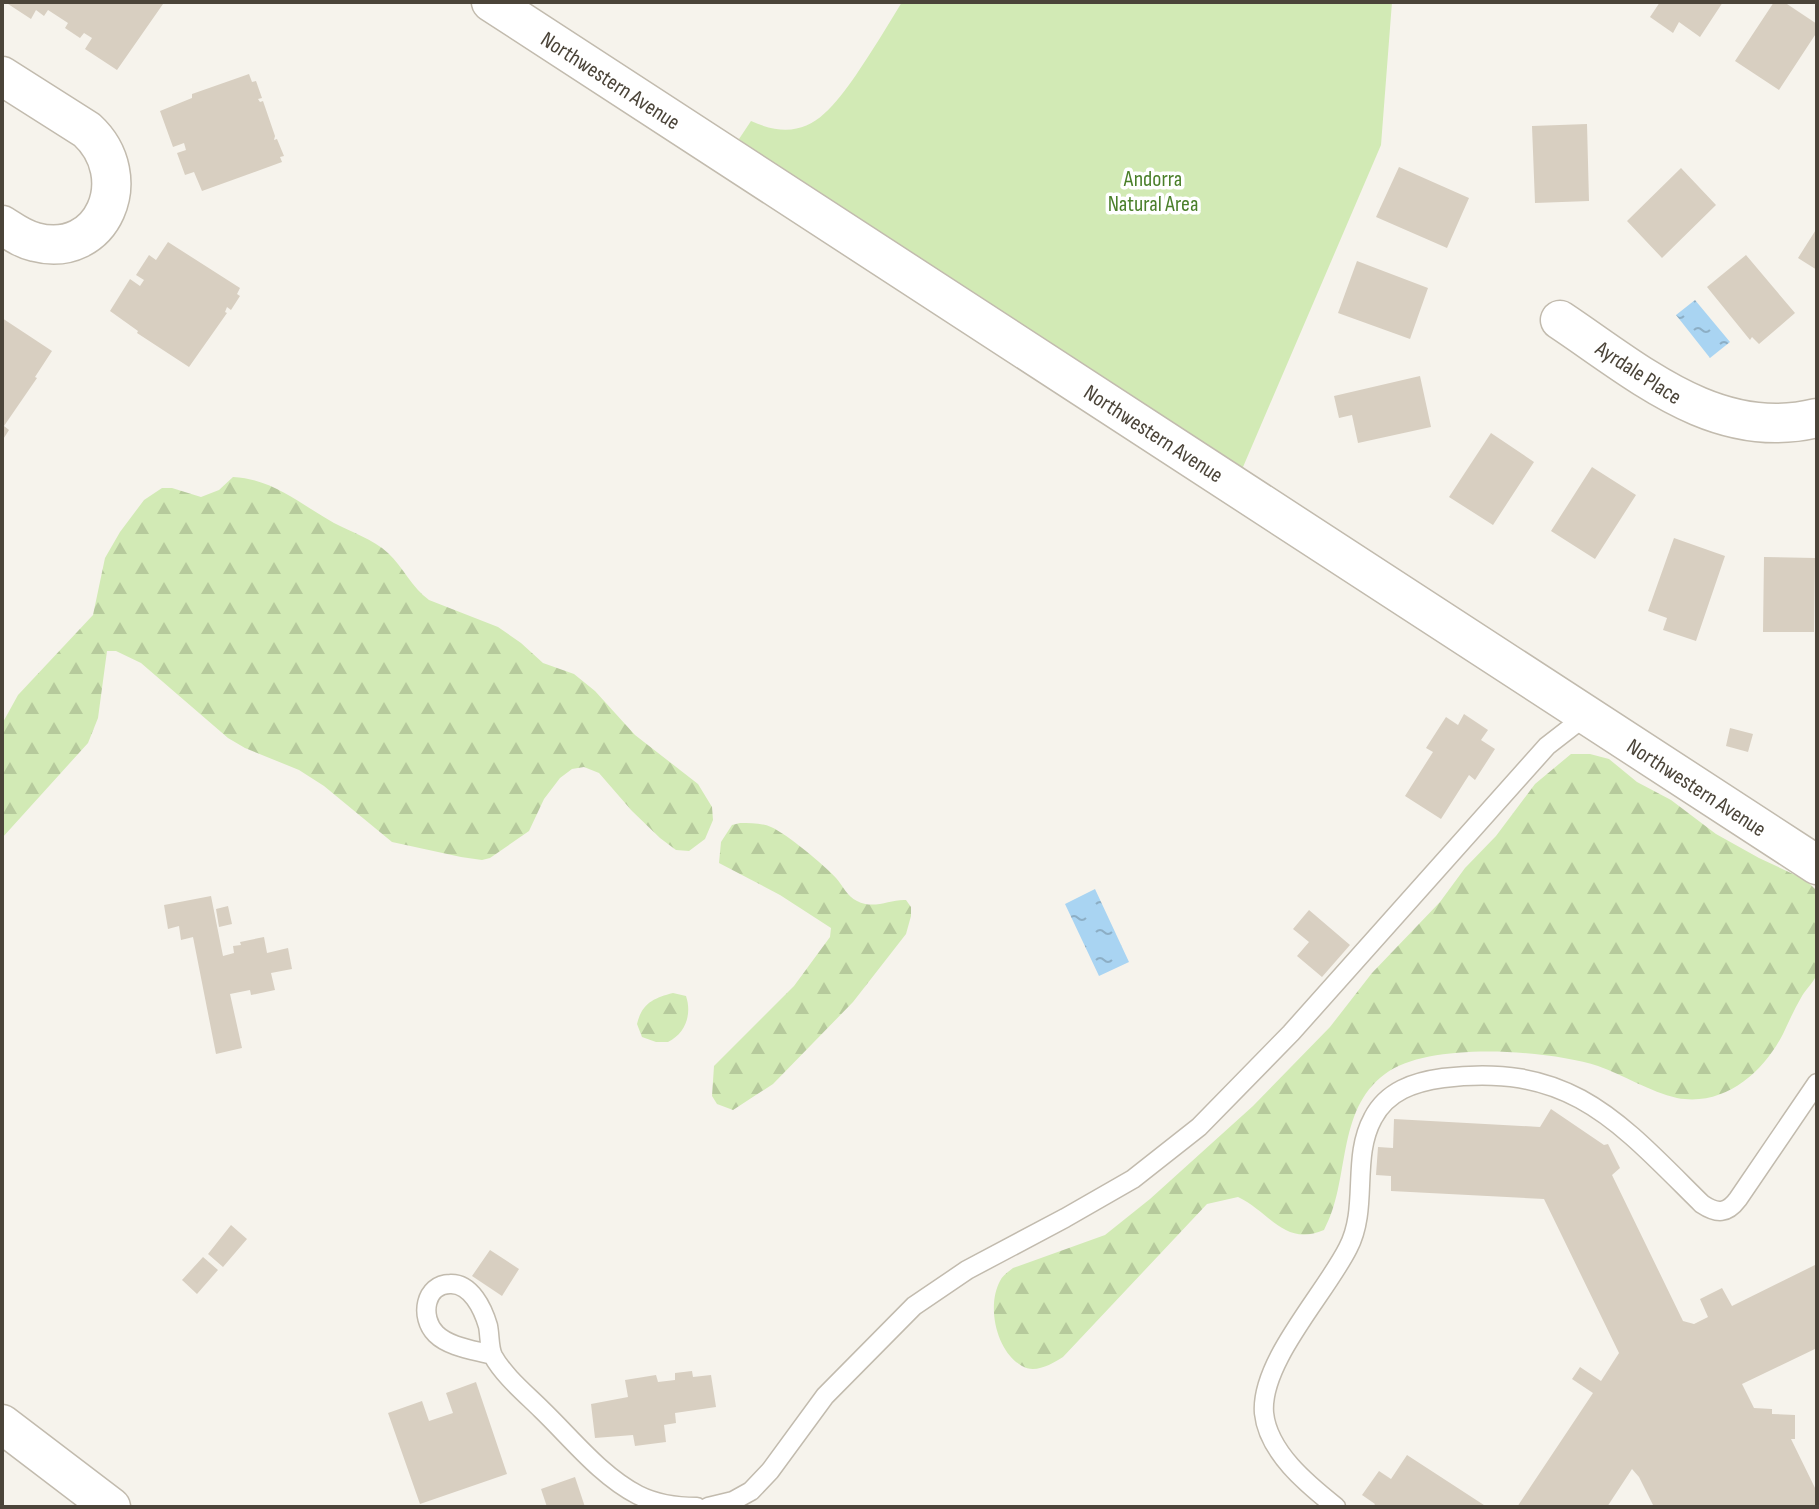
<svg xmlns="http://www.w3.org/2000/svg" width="1819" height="1509" viewBox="0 0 1819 1509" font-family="'Sofia Sans Condensed',sans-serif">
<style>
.forest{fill:url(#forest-firs)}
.park{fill:#d2eab5}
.water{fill:url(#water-ripples)}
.building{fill:#d8cfc1}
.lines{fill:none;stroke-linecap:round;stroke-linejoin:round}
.service-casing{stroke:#c2bbae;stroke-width:21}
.minor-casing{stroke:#c2bbae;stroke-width:41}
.service{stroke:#fff;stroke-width:18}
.minor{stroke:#fff;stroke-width:38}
.labels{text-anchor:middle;stroke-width:7;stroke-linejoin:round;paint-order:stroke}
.street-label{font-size:22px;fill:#4b4439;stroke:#fff}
.park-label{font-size:22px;fill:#4a7f2a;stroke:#fff}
</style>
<defs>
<pattern id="forest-firs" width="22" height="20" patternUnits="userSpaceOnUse" patternTransform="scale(2)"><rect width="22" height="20" fill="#d2eab5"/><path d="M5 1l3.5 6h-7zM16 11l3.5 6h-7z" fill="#b6ca9c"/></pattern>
<pattern id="water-ripples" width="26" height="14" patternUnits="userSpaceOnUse" patternTransform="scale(2)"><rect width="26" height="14" fill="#a9d4f2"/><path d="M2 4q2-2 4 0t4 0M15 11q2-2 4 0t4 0" fill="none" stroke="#8caec5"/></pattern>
</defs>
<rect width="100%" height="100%" fill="#f6f3ec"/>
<!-- forest -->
<path class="forest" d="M 233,477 C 273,479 300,504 334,523 C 351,532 373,539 388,553 C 403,567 412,588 429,600 L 498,627 L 521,643 L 543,663 L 574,674 L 595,691 L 635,735 L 698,784 L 712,807 L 713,820 L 705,839 L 689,851 L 676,850 L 660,838 L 632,811 L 599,773 L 584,767 L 572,769 L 560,778 L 544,799 L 529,831 L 490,858 L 482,860 L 461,857 L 392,842 L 324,786 L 299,770 L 245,748 L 228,738 L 141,663 L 116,651 L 107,651 L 98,718 L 88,743 L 2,838 L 2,724 L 18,695 L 93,615 L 105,558 L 120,532 L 144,500 L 162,488 L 172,488 L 201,497 L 219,490 Z
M 1571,754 L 1590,754 L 1609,759 L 1637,782 L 1671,800 L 1716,834 L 1759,858 L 1806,880 L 1817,891 C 1817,908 1819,963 1816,976 C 1813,983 1806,989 1802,996 C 1795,1008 1789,1021 1783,1034 C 1763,1073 1724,1107 1677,1098 C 1650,1092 1624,1075 1598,1066 C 1548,1050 1429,1041 1385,1074 C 1335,1111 1351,1181 1324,1230 C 1284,1247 1270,1212 1238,1197 L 1207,1204 L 1063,1357 C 1052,1364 1035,1374 1022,1366 C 997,1352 986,1307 1000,1281 C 1002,1276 1008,1272 1013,1268 L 1105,1235 L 1150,1199 L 1253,1106 L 1330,1027 L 1372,973 L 1440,902 L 1465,868 L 1496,836 L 1535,784 Z
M 740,823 C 750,823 762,823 771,827 C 787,834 824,865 836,878 C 843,886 847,896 857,901 C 874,910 890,899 906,900 L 911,907 L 911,916 L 906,934 L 853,1002 L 773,1084 L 733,1110 L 717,1104 L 712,1096 L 714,1066 L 794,986 L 830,937 L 831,928 L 780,895 L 719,863 L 721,842 L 732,825 Z
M 673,993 L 686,996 C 692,1014 686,1033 668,1042 L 656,1042 L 642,1037 L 637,1024 C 642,1003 654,998 673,993 Z"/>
<!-- park -->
<path class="park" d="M 902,2 L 1392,2 L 1381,145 L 1240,474 L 784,177 L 739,139 L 751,121 C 804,145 827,116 856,75 C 872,51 887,27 902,2 Z"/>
<!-- water -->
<path class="water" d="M 1695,300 L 1730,342 L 1710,358 L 1676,315 Z
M 1095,889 L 1129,962 L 1099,976 L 1065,904 Z"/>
<!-- building -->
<path class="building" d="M 5,2 L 162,2 L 163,4 L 117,70 L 85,49 L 92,38 L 84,33 L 80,38 L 65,28 L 68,23 L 48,10 L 44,16 L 36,10 L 31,19 Z
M 1660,2 L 1723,2 L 1700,37 L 1679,22 L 1673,33 L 1650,17 Z
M 1774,2 L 1784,2 L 1817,24 L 1817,32 L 1779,90 L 1735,61 Z
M 249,74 L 252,82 L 256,81 L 262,98 L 258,99 L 260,102 L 263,101 L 275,136 L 274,140 L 277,139 L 284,156 L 280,157 L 282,162 L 202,191 L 194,172 L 185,175 L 177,153 L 186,150 L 184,143 L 173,147 L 160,111 L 192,98 L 192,94 Z
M 1587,124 L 1589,201 L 1535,203 L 1532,126 Z
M 1399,167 L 1469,198 L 1447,248 L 1376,217 Z
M 1681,168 L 1716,205 L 1662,258 L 1627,221 Z
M 1817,228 L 1817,270 L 1798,258 Z
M 168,242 L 240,288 L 237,294 L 240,296 L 231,310 L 227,307 L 225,312 L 227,313 L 189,367 L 137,333 L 138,331 L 110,311 L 130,279 L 140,286 L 144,280 L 136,275 L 149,255 L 156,260 Z
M 1746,255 L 1795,313 L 1759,344 L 1752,337 L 1750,340 L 1707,287 Z
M 1357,261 L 1428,288 L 1410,339 L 1338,313 Z
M 2,318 L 52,351 L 35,377 L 37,378 L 4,426 L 9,430 L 2,441 Z
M 1420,376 L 1431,427 L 1358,443 L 1352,415 L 1339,418 L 1334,396 Z
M 1491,433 L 1534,462 L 1493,525 L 1449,497 Z
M 1592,467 L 1636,495 L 1595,559 L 1551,531 Z
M 1674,538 L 1725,556 L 1696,641 L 1663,630 L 1667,618 L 1648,611 Z
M 1764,557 L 1815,558 L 1814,632 L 1763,632 Z
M 1464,714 L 1488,730 L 1481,740 L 1495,749 L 1475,780 L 1469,775 L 1441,819 L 1405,796 L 1433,752 L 1426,748 L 1446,717 L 1458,725 Z
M 1730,728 L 1753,734 L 1748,752 L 1726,746 Z
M 211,896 L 223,956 L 234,953 L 233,946 L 241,945 L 240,942 L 264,937 L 267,953 L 288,948 L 292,969 L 271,973 L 275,990 L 251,995 L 250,990 L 230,994 L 242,1048 L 216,1054 L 193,937 L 181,940 L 179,926 L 168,929 L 164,905 Z
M 228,906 L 232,924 L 219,927 L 216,909 Z
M 1309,910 L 1350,945 L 1322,977 L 1297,956 L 1309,942 L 1293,929 Z
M 1551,1109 L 1604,1145 L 1608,1144 L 1620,1168 L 1612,1175 L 1683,1321 L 1694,1324 L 1708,1317 L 1700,1299 L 1722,1288 L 1732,1306 L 1817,1264 L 1817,1348 L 1742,1384 L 1754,1408 L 1772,1409 L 1772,1414 L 1795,1415 L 1795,1439 L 1791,1439 L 1817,1492 L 1817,1507 L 1654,1507 L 1639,1477 L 1632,1469 L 1607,1507 L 1517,1507 L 1593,1393 L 1572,1379 L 1580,1367 L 1601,1381 L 1619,1353 L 1544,1199 L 1391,1191 L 1391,1176 L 1376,1175 L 1378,1147 L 1393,1148 L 1394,1119 L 1540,1127 Z
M 231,1225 L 247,1239 L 223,1267 L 208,1254 Z
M 490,1250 L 519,1269 L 502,1296 L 472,1276 Z
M 203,1257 L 218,1270 L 197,1294 L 182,1280 Z
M 692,1371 L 693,1377 L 711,1375 L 716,1407 L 675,1413 L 676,1423 L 664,1425 L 666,1442 L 635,1446 L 633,1435 L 595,1438 L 591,1404 L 628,1397 L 625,1380 L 656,1375 L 658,1382 L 675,1380 L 675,1373 Z
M 476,1382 L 507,1474 L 420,1504 L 388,1413 L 422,1401 L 429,1421 L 453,1413 L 446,1393 Z
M 1407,1455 L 1487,1507 L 1373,1507 L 1375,1504 L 1362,1495 L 1379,1471 L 1391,1479 Z
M 575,1477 L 585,1507 L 547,1507 L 541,1489 Z"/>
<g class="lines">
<!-- service casing -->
<g class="service-casing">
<path id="service" d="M 492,1355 C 474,1350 449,1347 436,1334 C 419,1317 425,1284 450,1284 C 471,1283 483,1309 488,1326 C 490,1336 489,1348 493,1356 C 504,1376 526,1394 542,1410 C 572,1439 601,1476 638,1495 C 656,1504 677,1507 697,1507
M 708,1507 L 733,1501 L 751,1491 L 770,1471 L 825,1396 L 914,1306 L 967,1270 L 1065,1218 L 1133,1179 L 1199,1127 L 1291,1033 L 1547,746 L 1587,715
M 1336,1507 C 1307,1484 1268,1452 1264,1413 C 1260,1362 1325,1294 1348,1248 C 1369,1208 1351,1158 1373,1118 C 1387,1091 1414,1082 1443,1078 C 1571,1062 1619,1122 1702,1204 C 1717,1214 1727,1214 1738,1199 L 1817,1083"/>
</g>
<!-- minor casing -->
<g class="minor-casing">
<path id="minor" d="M 491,2 L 1817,865
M 2,76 L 87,130 C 138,177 103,260 35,242 C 22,239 13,232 2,225
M 1560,320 C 1638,372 1717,443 1817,418
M 2,1424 L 111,1507"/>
</g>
<!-- service -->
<use href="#service" class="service"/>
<!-- minor -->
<use href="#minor" class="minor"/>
</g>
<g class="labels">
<!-- street labels -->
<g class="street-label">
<text transform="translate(611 80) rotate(33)" y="8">Northwestern Avenue</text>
<text transform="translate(1639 372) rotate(33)" y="8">Ayrdale Place</text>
<text transform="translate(1154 433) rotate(33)" y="8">Northwestern Avenue</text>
<text transform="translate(1697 787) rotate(33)" y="8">Northwestern Avenue</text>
</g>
<!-- park labels -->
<g class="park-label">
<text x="1153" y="186">Andorra<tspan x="1153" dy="25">Natural Area</tspan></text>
</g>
</g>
<!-- border -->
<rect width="1819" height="1509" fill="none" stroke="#4b4439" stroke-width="8"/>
</svg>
